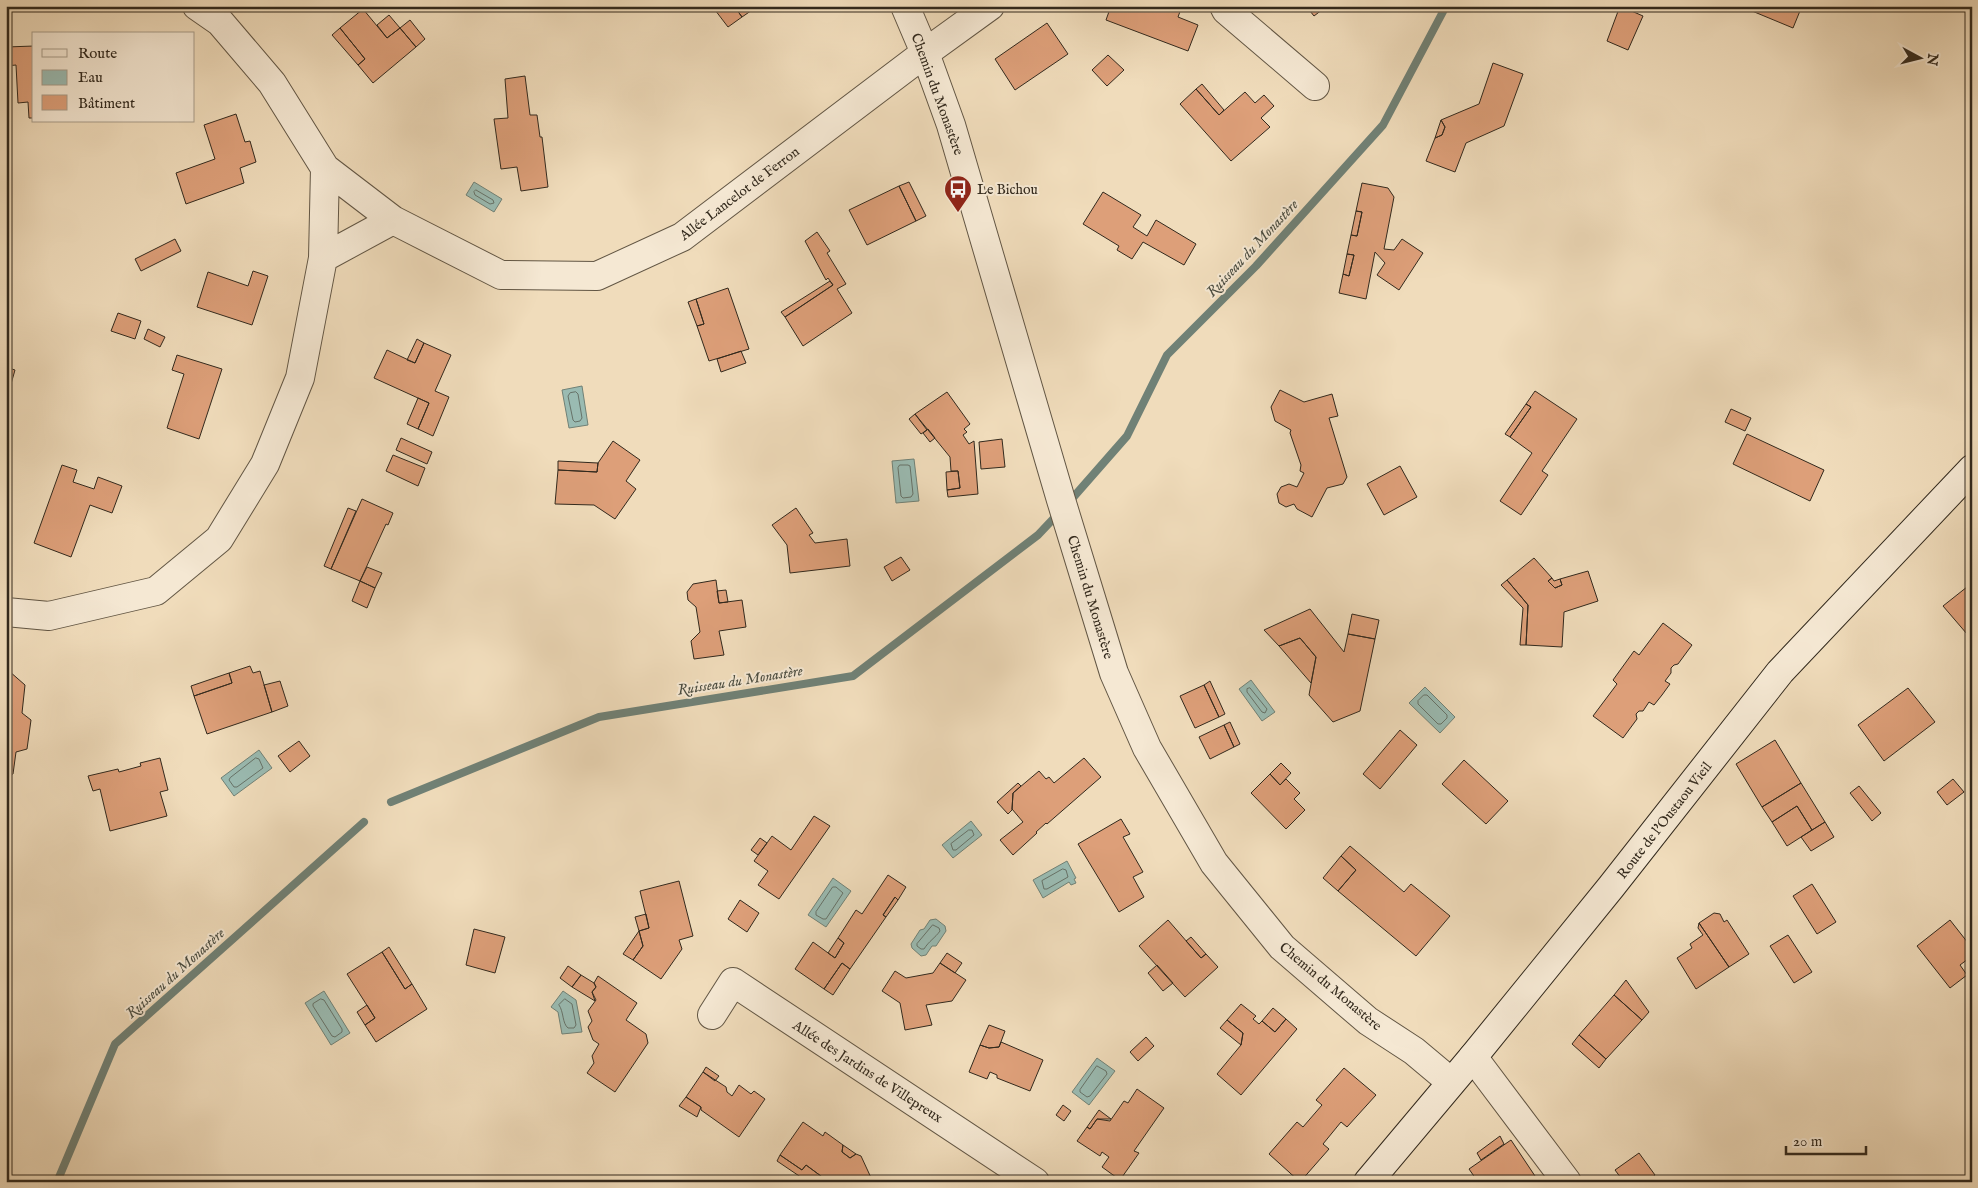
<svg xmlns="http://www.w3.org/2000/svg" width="1978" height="1188" viewBox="0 0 1978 1188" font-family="'IM FELL English',serif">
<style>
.water{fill:#9abbb2;stroke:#708176}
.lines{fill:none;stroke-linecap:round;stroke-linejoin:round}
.shore{stroke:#667268;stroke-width:1}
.stream{stroke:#708176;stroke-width:8}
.building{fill:#dd9f79;stroke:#32291d}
.street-casing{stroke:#625644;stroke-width:30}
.secondary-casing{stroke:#32291d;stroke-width:30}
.street{stroke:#f5e8d3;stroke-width:28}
.secondary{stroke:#f5e8d3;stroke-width:28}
.labels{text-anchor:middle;stroke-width:4;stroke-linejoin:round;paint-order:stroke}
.street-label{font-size:14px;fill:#32291d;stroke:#f5e8d3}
.poi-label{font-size:14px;fill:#32291d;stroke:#f5e8d3;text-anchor:start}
.water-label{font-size:15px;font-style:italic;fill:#4c4e42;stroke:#f5e8d3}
</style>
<rect width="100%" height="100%" fill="#f0dcbb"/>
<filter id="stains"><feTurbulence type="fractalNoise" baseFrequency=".004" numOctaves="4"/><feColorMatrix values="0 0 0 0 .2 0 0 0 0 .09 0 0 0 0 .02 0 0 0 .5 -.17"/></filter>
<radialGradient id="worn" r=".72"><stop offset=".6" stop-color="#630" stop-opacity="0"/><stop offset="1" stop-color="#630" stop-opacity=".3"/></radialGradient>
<!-- water -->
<path class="water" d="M 474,182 L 502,199 L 494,212 L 466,195 Z
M 582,386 L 588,425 L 569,428 L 562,390 Z
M 914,459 L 919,501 L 896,503 L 892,461 Z
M 1251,680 L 1275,712 L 1262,721 L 1239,689 Z
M 1425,687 L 1455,717 L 1440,733 L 1409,703 Z
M 259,750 L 272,768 L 234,796 L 221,778 Z
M 971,821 L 982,835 L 953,858 L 942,845 Z
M 1067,861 L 1076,878 L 1074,879 L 1076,883 L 1071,885 L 1069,882 L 1043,898 L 1033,880 Z
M 833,878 L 851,891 L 826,927 L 808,915 Z
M 936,919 L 945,926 L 946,931 L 936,946 L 932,946 L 926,955 L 921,956 L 912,948 L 911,944 L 920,930 L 924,929 L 930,920 Z
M 324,991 L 350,1033 L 331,1045 L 305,1003 Z
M 563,991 L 576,1000 L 582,1032 L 562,1034 L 558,1012 L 551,1007 Z
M 1097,1058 L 1115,1071 L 1089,1105 L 1072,1092 Z"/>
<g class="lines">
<!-- shore -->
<path class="shore" d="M 476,190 L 493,200 L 494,203 L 490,204 L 475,195 L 474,192 Z
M 576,392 L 578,394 L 582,418 L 580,421 L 575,422 L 573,420 L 568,396 L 570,393 Z
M 900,465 L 908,465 L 910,466 L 913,494 L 911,497 L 903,498 L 901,496 L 898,468 Z
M 1250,688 L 1267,709 L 1265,713 L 1262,712 L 1247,692 L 1247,689 Z
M 1424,695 L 1427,695 L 1447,715 L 1447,718 L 1441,724 L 1438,724 L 1418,704 L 1418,701 Z
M 256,758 L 259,759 L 263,768 L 237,787 L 234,787 L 229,780 L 230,778 Z
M 969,830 L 972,830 L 974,835 L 956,850 L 953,850 L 951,844 Z
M 1063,869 L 1066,870 L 1068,877 L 1047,889 L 1044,889 L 1042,881 Z
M 833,887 L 836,887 L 843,893 L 826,919 L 823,919 L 816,915 L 816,912 Z
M 933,925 L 939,928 L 940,931 C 935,938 929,941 924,949 L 921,949 L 917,946 L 917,944 Z
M 321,999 L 324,1000 L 342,1029 L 342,1032 L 335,1037 L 332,1036 L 313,1006 L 313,1004 Z
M 565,999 L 572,1004 L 576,1025 L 574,1028 L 568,1028 C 562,1023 564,1012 559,1005 Z
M 1097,1066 L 1106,1071 L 1107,1074 L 1090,1096 L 1087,1097 L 1080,1092 L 1080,1090 Z"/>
<!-- stream -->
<path class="stream" d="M 1070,501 L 1127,436 L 1167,355 L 1256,266 L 1383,125 L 1446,6
M 391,802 L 599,717 L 853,676 L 1038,535 L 1055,517
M 57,1182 L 115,1044 L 364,822"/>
</g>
<!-- building -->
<path class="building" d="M 712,6 L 734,6 L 742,17 L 728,27 Z
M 734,6 L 758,6 L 742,17 Z
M 1111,6 L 1182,6 L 1178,17 L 1198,25 L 1188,51 L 1106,20 Z
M 1306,6 L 1327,6 L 1314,16 Z
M 1620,6 L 1643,16 L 1628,50 L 1607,41 Z
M 1740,6 L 1802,6 L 1793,28 Z
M 363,9 L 387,38 L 400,28 L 416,47 L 373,83 L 358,65 L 365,59 L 340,28 Z
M 389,15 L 400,28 L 387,38 L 377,25 Z
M 410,20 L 425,39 L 416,47 L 400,28 Z
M 1047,23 L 1068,54 L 1015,90 L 995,59 Z
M 340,28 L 365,59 L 358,65 L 332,35 Z
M 34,46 L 34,118 L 29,118 L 28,102 L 18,103 L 16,65 L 6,66 L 6,47 Z
M 1108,55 L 1124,70 L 1107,86 L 1092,70 Z
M 1493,63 L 1523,74 L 1504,126 L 1466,143 L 1455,172 L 1426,161 L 1435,138 L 1442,135 L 1445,127 L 1441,120 L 1479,104 Z
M 525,76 L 530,115 L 537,115 L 540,137 L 542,137 L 548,187 L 521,191 L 517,167 L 501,169 L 494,119 L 508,118 L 505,79 Z
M 1202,84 L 1224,110 L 1219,115 L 1196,89 Z
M 1196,89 L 1219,115 L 1245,92 L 1255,103 L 1264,95 L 1274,106 L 1261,118 L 1270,127 L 1231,161 L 1180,104 Z
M 236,114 L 245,142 L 250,141 L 256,162 L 240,168 L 244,183 L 186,204 L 176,173 L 215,159 L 204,125 Z
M 1441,120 L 1445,127 L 1442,135 L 1435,138 Z
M 909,182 L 926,216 L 916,221 L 899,186 Z
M 1362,183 L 1388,188 L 1394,197 L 1384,249 L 1394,250 L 1402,239 L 1423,253 L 1399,290 L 1377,275 L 1385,263 L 1375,252 L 1366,299 L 1339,293 L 1343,274 L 1349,276 L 1354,255 L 1347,254 L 1351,235 L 1357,236 L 1362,212 L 1356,211 Z
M 899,186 L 916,221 L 867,245 L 849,210 Z
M 1103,192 L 1141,215 L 1133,227 L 1147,236 L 1156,220 L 1196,244 L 1184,265 L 1143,242 L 1132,259 L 1117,250 L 1119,246 L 1083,224 Z
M 1356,211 L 1362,212 L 1357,236 L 1351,235 Z
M 817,232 L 830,251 L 827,253 L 846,284 L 837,289 L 852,313 L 803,346 L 785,317 L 833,285 L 828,278 L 826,280 L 805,241 Z
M 175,239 L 181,251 L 141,271 L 135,259 Z
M 1347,254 L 1354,255 L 1349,276 L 1343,274 Z
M 253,271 L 268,276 L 252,325 L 197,307 L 208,272 L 248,286 Z
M 830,281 L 833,285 L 785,317 L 781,312 Z
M 728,288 L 749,349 L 709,361 L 697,326 L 704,324 L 696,299 Z
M 696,299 L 704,324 L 697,326 L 688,302 Z
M 118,313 L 141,321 L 135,339 L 111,331 Z
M 148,329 L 165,337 L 160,347 L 144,339 Z
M 417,339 L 424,343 L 415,363 L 407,360 Z
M 424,343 L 451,355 L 435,391 L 449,397 L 433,436 L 418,429 L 429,403 L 374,378 L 387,350 L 415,363 Z
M 741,351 L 746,363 L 721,372 L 717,359 Z
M 177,355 L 222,369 L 199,439 L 167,428 L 184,374 L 172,370 Z
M 6,367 L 15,370 L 11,384 L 6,382 Z
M 1280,390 L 1304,402 L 1332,394 L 1338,416 L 1329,418 L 1347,477 L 1343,484 L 1327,488 L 1312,517 L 1297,509 L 1294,504 L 1286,507 L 1279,503 L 1277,494 L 1281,487 L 1289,484 L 1297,487 L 1304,473 L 1300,471 L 1301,465 L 1290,433 L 1291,430 L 1275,421 L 1271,407 Z
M 1535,391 L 1577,419 L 1542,471 L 1548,475 L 1521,515 L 1500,501 L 1532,453 L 1510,437 L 1531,407 L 1526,404 Z
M 947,392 L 970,424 L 964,429 L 967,432 L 963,435 L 969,444 L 974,441 L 978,494 L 948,497 L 947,490 L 960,488 L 958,471 L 951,471 L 950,457 L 915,414 Z
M 418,398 L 429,403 L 418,429 L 407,424 Z
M 1526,404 L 1531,407 L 1510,437 L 1505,434 Z
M 1731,409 L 1751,418 L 1745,431 L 1725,422 Z
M 915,414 L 927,430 L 921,434 L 909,419 Z
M 928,429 L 935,438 L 930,442 L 923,433 Z
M 1747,434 L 1824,470 L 1810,501 L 1733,464 Z
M 401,438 L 432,452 L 427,464 L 396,450 Z
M 1002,439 L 1005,467 L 981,469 L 979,442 Z
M 613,441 L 640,460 L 626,481 L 636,489 L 615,519 L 594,505 L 555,504 L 558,470 L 597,472 L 598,463 Z
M 393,455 L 425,468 L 418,486 L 386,471 Z
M 558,461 L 598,463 L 597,472 L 558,470 Z
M 62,465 L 77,470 L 73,482 L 94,489 L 98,477 L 122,486 L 112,513 L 90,505 L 71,557 L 34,543 Z
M 1400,466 L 1417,497 L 1384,515 L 1367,484 Z
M 958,471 L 960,488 L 947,490 L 946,472 Z
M 362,499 L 393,513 L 388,525 L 386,524 L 360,581 L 331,569 Z
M 348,508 L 356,511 L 331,569 L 324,566 Z
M 796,508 L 813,533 L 809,535 L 815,543 L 847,539 L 850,566 L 790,573 L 787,545 L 772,525 Z
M 901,557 L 910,570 L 892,581 L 884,567 Z
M 1534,558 L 1552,578 L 1548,581 L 1555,588 L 1562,585 L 1560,579 L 1588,571 L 1598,601 L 1564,612 L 1562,647 L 1526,645 L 1528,605 L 1507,580 Z
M 367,567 L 382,573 L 375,588 L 360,581 Z
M 1552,578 L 1554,581 L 1560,579 L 1562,585 L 1555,588 L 1548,581 Z
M 716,580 L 719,603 L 742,600 L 746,627 L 719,631 L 724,655 L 694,659 L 691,641 L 700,632 L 696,607 L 688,600 L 687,592 L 693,584 Z
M 1507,580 L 1528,605 L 1526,645 L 1520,645 L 1523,608 L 1501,585 Z
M 360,581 L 375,588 L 367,608 L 352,601 Z
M 1972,583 L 1972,630 L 1967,634 L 1943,606 Z
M 726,590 L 728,602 L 719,603 L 717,591 Z
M 1310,609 L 1344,652 L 1348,634 L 1375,639 L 1360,711 L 1333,722 L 1309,695 L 1316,657 L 1300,638 L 1279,646 L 1264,630 Z
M 1352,614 L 1379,620 L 1375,639 L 1348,634 Z
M 1663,623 L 1692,645 L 1678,664 L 1674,665 L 1671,668 L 1671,673 L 1665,681 L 1670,684 L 1662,695 L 1654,705 L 1649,702 L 1643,711 L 1639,711 L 1636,714 L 1637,719 L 1623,738 L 1593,716 L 1617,684 L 1613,680 L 1634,651 L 1639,655 Z
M 1300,638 L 1316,657 L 1311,683 L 1279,646 Z
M 250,666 L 253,673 L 260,671 L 272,712 L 207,734 L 194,696 L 232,683 L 229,673 Z
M 9,671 L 25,685 L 22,713 L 31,720 L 27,749 L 16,752 L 13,774 L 6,777 L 6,716 L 9,689 L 6,687 L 6,672 Z
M 229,673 L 232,683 L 194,696 L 191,686 Z
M 280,681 L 288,706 L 272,712 L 264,685 Z
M 1210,681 L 1225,714 L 1219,717 L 1204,685 Z
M 1204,685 L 1219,717 L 1195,728 L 1180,696 Z
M 1908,688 L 1935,722 L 1884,761 L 1858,725 Z
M 1230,722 L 1240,744 L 1234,747 L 1224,725 Z
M 1224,725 L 1234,747 L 1210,759 L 1199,737 Z
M 1400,730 L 1417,745 L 1380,789 L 1363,774 Z
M 1775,740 L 1801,783 L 1762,807 L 1736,764 Z
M 299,741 L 310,756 L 290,772 L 278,756 Z
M 160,758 L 168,790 L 160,792 L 167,816 L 110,831 L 100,789 L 93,791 L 88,776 L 118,769 L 119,772 L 141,766 L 140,763 Z
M 1084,758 L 1101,777 L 1047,824 L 1046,823 L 1036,832 L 1037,833 L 1013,855 L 1000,840 L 1023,822 L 1012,809 L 1013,793 L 1039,771 L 1046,779 L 1049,777 L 1054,783 Z
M 1464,760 L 1508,801 L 1486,824 L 1442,784 Z
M 1281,763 L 1291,773 L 1280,785 L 1270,774 Z
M 1270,774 L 1280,785 L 1286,779 L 1300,793 L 1294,799 L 1305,810 L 1286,829 L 1251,793 Z
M 1953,779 L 1964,792 L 1947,805 L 1937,792 Z
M 1018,783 L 1021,786 L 1013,793 L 1012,810 L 1008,814 L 997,802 Z
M 1801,783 L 1825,822 L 1812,830 L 1797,806 L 1772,822 L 1762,807 Z
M 1859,786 L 1881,813 L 1872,821 L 1850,793 Z
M 1797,806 L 1812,830 L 1787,846 L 1772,822 Z
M 814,816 L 830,826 L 779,899 L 758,885 L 768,871 L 754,861 L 772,836 L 791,850 Z
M 1121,819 L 1130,834 L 1123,837 L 1143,872 L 1133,877 L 1144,897 L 1119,912 L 1078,844 Z
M 1825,822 L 1834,837 L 1811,851 L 1801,837 Z
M 760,838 L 767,843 L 758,855 L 751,850 Z
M 1350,846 L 1404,892 L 1411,884 L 1450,916 L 1416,956 L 1338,891 L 1356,870 L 1341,856 Z
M 1341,856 L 1356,870 L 1338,891 L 1323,878 Z
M 888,875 L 906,887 L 898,900 L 895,897 L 883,915 L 886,917 L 850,969 L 842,963 L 824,989 L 795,969 L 813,942 L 835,958 L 844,943 L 838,938 L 856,910 L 862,914 Z
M 679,881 L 693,936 L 679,940 L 682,949 L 661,979 L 633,960 L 643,946 L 639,931 L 649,928 L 640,891 Z
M 1812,884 L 1836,922 L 1817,934 L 1793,896 Z
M 895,897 L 898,900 L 886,917 L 883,915 Z
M 740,900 L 759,913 L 747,932 L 728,919 Z
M 1714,913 L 1720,914 L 1724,922 L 1727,920 L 1749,954 L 1729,967 L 1699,923 Z
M 646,914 L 649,928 L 639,931 L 635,917 Z
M 1168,920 L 1201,958 L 1206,954 L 1218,967 L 1185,997 L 1139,946 Z
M 1950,920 L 1972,948 L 1972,956 L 1960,965 L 1967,975 L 1950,988 L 1917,946 Z
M 1699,923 L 1729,967 L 1696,989 L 1677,958 L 1692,948 L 1690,944 L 1703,935 L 1698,928 Z
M 474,929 L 505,937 L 495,973 L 466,965 Z
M 639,931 L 643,946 L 633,960 L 623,954 Z
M 1788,935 L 1812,972 L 1794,983 L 1770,946 Z
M 1191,937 L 1206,954 L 1201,958 L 1186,941 Z
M 838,938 L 844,943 L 835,958 L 828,953 Z
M 389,947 L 412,984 L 405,989 L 382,952 Z
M 382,952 L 405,989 L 412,984 L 427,1009 L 376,1042 L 365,1025 L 375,1018 L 347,974 Z
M 947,953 L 962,963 L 955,973 L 940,963 Z
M 842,963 L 850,969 L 833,995 L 824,989 Z
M 940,963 L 966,980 L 952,1001 L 926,1005 L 932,1025 L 905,1030 L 900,1003 L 882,991 L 895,971 L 906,978 L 933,973 Z
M 1157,965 L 1173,983 L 1163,991 L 1148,973 Z
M 568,966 L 581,975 L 572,987 L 560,978 Z
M 581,975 L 594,983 L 596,987 L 592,992 L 595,1001 L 572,987 Z
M 598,976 L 637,1003 L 626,1020 L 646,1034 L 648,1043 L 615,1092 L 587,1073 L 594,1063 L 592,1056 L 599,1044 L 593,1040 L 588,1027 L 592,1021 L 588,1011 L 596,1000 L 592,992 L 596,987 L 594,983 Z
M 1626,980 L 1649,1012 L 1642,1020 L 1614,995 Z
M 1614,995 L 1642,1020 L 1606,1059 L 1579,1035 Z
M 1241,1004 L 1256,1016 L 1253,1019 L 1259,1024 L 1262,1021 L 1275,1032 L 1286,1019 L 1297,1029 L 1241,1095 L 1217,1074 L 1241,1045 L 1243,1033 L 1227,1020 Z
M 367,1005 L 375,1018 L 365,1025 L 357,1012 Z
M 1273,1008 L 1286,1019 L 1275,1032 L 1262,1021 Z
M 1227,1020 L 1243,1033 L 1241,1045 L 1220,1028 Z
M 989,1025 L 1005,1031 L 999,1047 L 989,1048 L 980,1045 Z
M 1579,1035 L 1606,1059 L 1599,1068 L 1572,1044 Z
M 1146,1037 L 1154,1046 L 1138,1061 L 1130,1052 Z
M 1001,1042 L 1043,1060 L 1030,1091 L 997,1078 L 997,1075 L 990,1072 L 987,1079 L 969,1072 L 980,1045 L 989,1048 L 999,1047 Z
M 706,1067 L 719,1076 L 715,1081 L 703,1072 Z
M 1344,1068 L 1376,1095 L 1347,1127 L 1341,1122 L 1323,1144 L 1329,1149 L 1300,1182 L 1269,1154 L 1297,1122 L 1303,1127 L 1322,1105 L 1316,1100 Z
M 703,1072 L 726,1087 L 727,1092 L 732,1096 L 739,1085 L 751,1094 L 754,1091 L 765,1099 L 739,1137 L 701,1110 L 701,1107 L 686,1097 Z
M 1137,1089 L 1164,1108 L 1134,1151 L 1139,1153 L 1120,1180 L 1102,1167 L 1109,1157 L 1102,1152 L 1100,1156 L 1077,1141 L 1087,1127 L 1090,1129 L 1097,1119 L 1110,1121 L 1124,1101 L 1128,1103 Z
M 686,1097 L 701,1107 L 697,1117 L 679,1106 Z
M 1063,1105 L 1071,1111 L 1064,1121 L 1056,1115 Z
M 1099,1110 L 1111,1119 L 1097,1119 L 1090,1129 L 1087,1127 Z
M 803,1122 L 823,1136 L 825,1132 L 843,1145 L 842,1152 L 850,1158 L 856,1154 L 861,1156 L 873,1182 L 829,1182 L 806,1165 L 802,1170 L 780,1155 Z
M 1500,1136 L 1504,1144 L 1481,1160 L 1477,1153 Z
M 1511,1140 L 1539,1182 L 1478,1182 L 1469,1169 Z
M 843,1145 L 856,1154 L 850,1158 L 842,1152 Z
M 1639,1153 L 1655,1175 L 1647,1182 L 1624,1182 L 1615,1170 Z
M 780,1155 L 802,1170 L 806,1165 L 829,1182 L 808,1182 L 777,1161 Z"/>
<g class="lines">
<!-- street casing -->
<g class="street-casing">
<path id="street" d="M 197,6 L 220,22 L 272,83 L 325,168 L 393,220
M 905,6 L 925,53 L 951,125 L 1061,500 L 1114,673 L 1147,748 L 1214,863 L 1282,947 L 1368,1021 L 1414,1051 L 1451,1082
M 1224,6 L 1226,10 L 1315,86
M 323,258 L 325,168
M 6,612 L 49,616 L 156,591 L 219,539 L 265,464 L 300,378 L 323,258 L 393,220 L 501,275 L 597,276 L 682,237 L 925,53 L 990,6
M 712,1015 L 733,982 L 1035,1182
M 1473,1057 L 1567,1182"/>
</g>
<!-- secondary casing -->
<g class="secondary-casing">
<path id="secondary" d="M 1368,1182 L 1473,1057 L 1611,887 L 1780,672 L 1972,469"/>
</g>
<!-- street -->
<use href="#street" class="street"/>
<!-- secondary -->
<use href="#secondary" class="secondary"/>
</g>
<!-- icons -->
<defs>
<g id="bus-pin" transform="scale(1.4375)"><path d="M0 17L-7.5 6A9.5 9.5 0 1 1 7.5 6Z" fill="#8f2418" stroke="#f5e8d3"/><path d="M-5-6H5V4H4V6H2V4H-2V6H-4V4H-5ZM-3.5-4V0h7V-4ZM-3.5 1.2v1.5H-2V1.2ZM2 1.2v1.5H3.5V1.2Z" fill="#fff"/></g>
</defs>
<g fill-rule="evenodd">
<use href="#bus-pin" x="958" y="189"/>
</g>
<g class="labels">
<!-- street labels -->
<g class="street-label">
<text transform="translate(938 94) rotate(70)" y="5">Chemin du Monastère</text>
<text transform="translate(739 193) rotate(-37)" y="5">Allée Lancelot de Ferron</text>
<text transform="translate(1091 597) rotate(73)" y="5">Chemin du Monastère</text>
<text transform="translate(1664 820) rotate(-52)" y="5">Route de l'Oustaou Vieil</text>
<text transform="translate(1331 986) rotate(40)" y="5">Chemin du Monastère</text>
<text transform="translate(868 1071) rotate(33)" y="5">Allée des Jardins de Villepreux</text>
</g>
<!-- poi labels -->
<g class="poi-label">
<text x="977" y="194">Le Bichou</text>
</g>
<!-- water labels -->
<g class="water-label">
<text transform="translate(1252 248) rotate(-47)" y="5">Ruisseau du Monastère</text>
<text transform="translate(740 680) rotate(-9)" y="5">Ruisseau du Monastère</text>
<text transform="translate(175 973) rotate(-42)" y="5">Ruisseau du Monastère</text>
</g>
</g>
<!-- margin -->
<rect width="1978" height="1188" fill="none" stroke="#f0dcbb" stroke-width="25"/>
<rect x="8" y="8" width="1963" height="1173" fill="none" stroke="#32291d" stroke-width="2.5"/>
<rect x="12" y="12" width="1953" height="1163" fill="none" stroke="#32291d"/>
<!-- legend -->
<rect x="32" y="32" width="162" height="90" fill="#f5e8d3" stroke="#a79c8a"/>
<rect x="42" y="49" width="25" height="8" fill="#f5e8d3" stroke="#a79c8a"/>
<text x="78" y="58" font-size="15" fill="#32291d">Route</text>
<rect x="42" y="70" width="25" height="15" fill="#9abbb2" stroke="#a79c8a"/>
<text x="78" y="82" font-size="15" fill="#32291d">Eau</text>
<rect x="42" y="95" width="25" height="15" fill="#dd9f79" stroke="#a79c8a"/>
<text x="78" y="108" font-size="15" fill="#32291d">Bâtiment</text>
<!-- north arrow -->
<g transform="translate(1920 58) rotate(97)" stroke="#f5e8d3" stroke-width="4" paint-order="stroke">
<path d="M0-4L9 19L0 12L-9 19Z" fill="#32291d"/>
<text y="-8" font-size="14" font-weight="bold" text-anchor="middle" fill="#32291d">N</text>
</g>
<!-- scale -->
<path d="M1786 1146v8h80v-8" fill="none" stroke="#32291d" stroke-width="2.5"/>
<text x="1793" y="1146" font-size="15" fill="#32291d" stroke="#f5e8d3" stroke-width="4" paint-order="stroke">20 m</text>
<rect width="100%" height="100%" filter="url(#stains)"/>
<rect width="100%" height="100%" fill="url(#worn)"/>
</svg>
